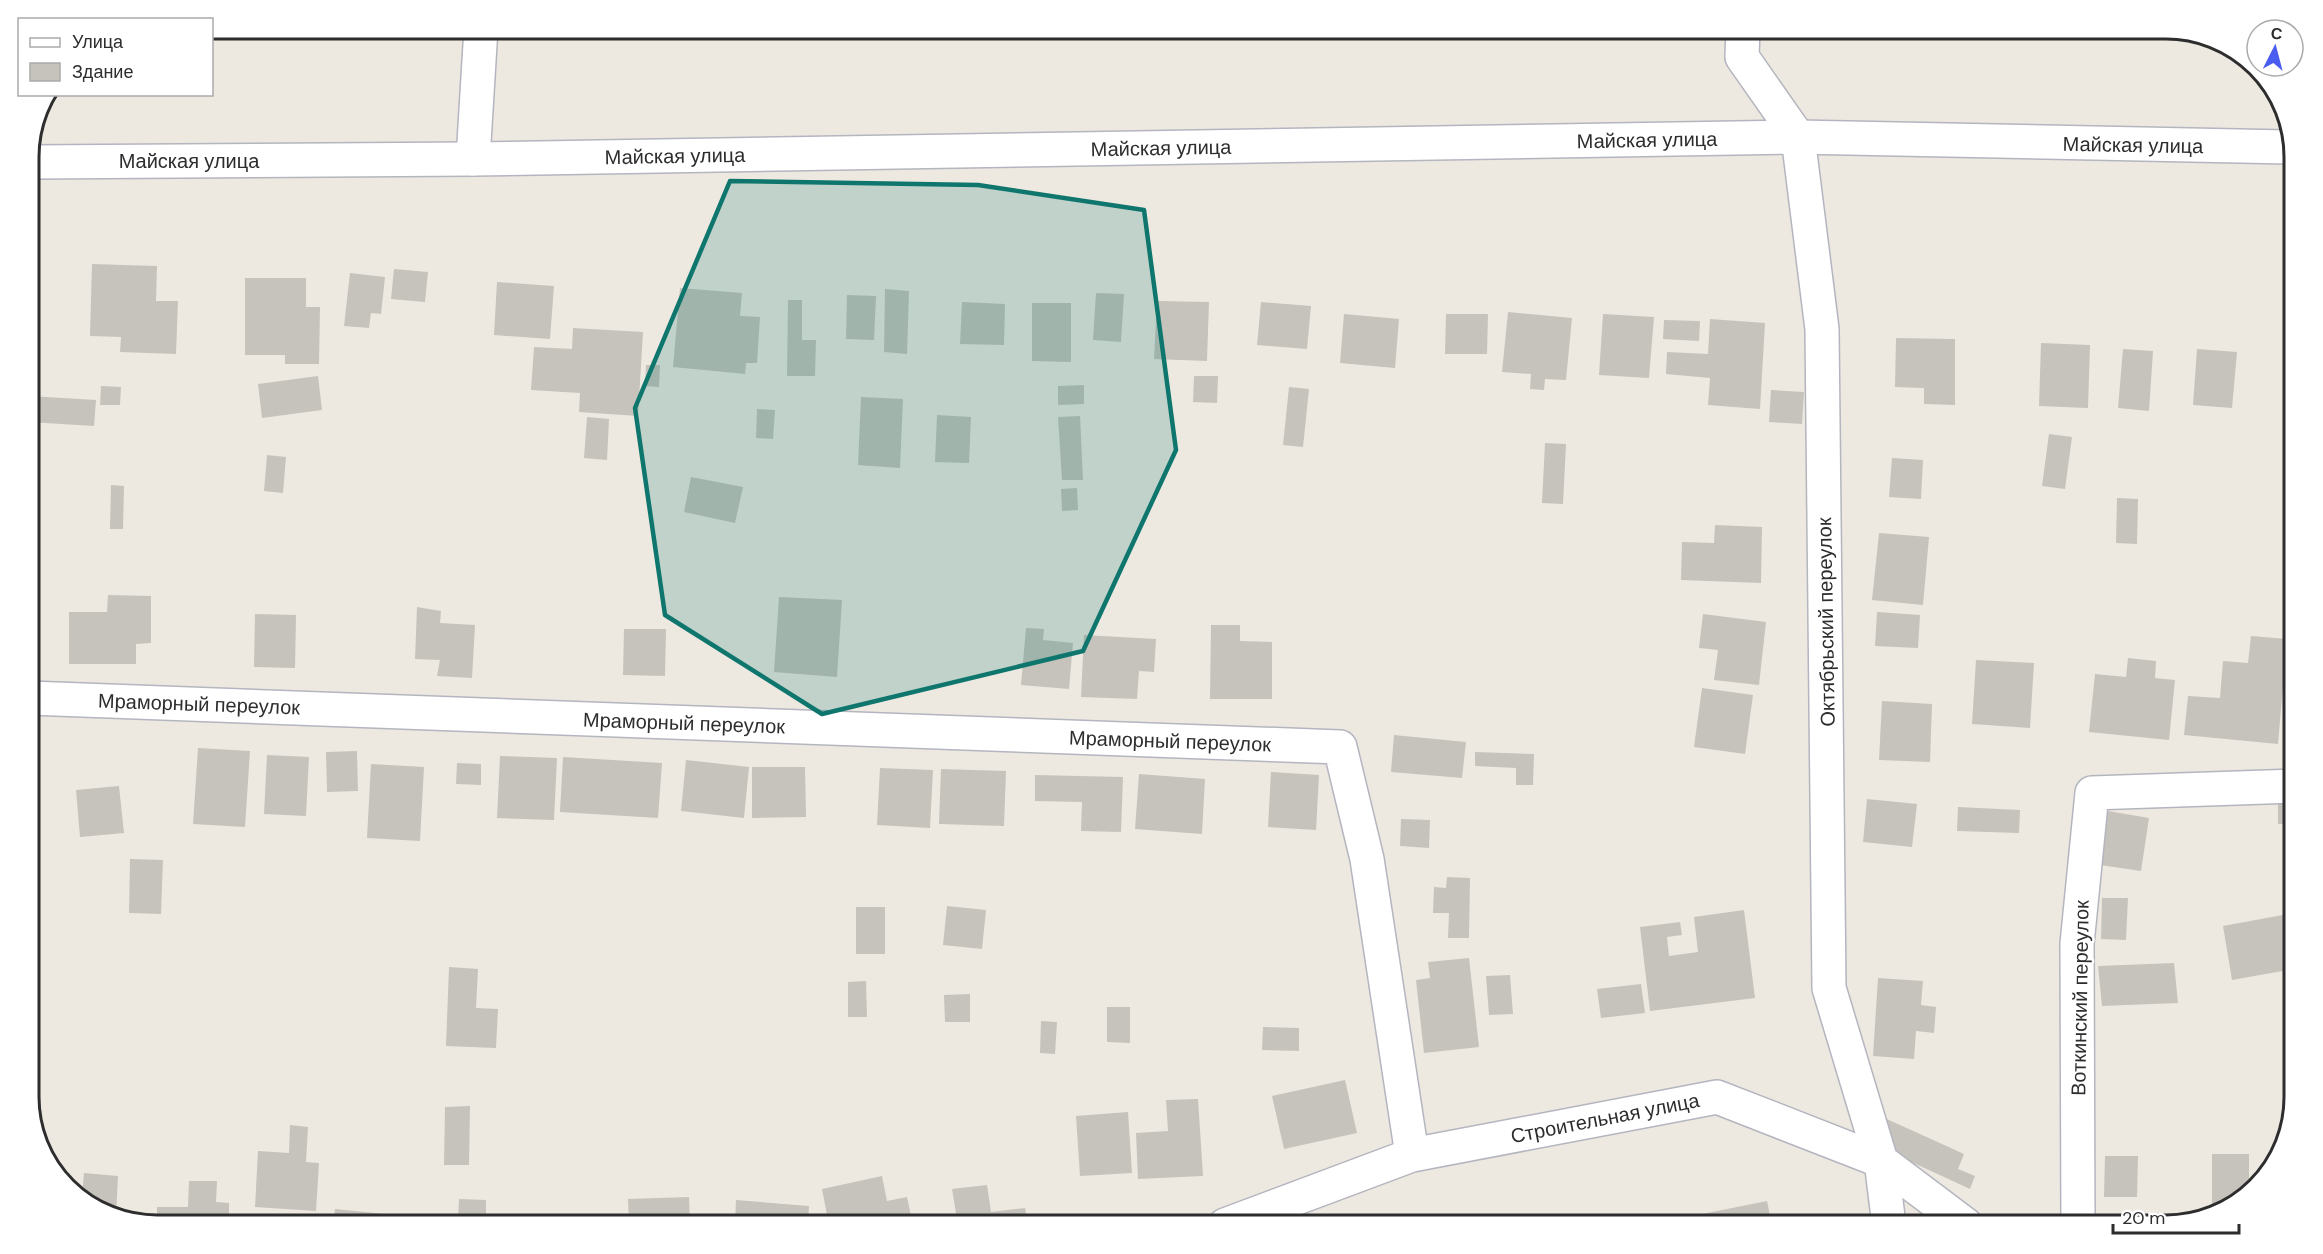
<svg xmlns="http://www.w3.org/2000/svg" width="2323" height="1254" viewBox="0 0 2323 1254" font-family="'DM Sans',sans-serif">
<style>
.building{fill:#c6c3bc}
.lines{fill:none;stroke-linecap:round;stroke-linejoin:round}
.street-casing{stroke:#b4b5bf;stroke-width:36}
.secondary-casing{stroke:#b4b5bf;stroke-width:36}
.street{stroke:#fff;stroke-width:33}
.secondary{stroke:#fff;stroke-width:33}
.marked{fill:#0f766e;fill-opacity:0.2;stroke:#0f766e;stroke-width:4.5;stroke-linejoin:round}
.labels{text-anchor:middle;stroke-width:5;stroke-linejoin:round;paint-order:stroke}
.street-label{font-size:20px;fill:#2d2d2d;stroke:#fff}
.rim{fill:none;stroke:#2d2d2d;stroke-width:3}
</style>
<rect width="100%" height="100%" fill="#ede9e1"/>
<!-- building -->
<path class="building" d="M 1900,28 L 1957,28 L 1957,34 L 1900,32 Z
M 92,264 L 157,266 L 156,301 L 178,301 L 176,354 L 120,352 L 121,337 L 90,336 Z
M 394,269 L 428,272 L 425,302 L 391,299 Z
M 350,273 L 385,277 L 381,314 L 371,313 L 369,328 L 344,326 Z
M 245,278 L 306,278 L 306,307 L 320,307 L 319,364 L 285,364 L 285,355 L 245,355 Z
M 497,282 L 554,286 L 550,339 L 494,335 Z
M 680,288 L 742,293 L 740,316 L 760,317 L 757,363 L 746,363 L 745,374 L 673,367 Z
M 885,289 L 909,291 L 907,354 L 884,352 Z
M 1096,293 L 1124,294 L 1121,342 L 1093,340 Z
M 847,295 L 876,296 L 874,340 L 846,339 Z
M 788,300 L 802,300 L 802,340 L 816,340 L 815,376 L 787,376 Z
M 1157,301 L 1209,302 L 1207,361 L 1154,359 Z
M 962,302 L 1005,304 L 1004,345 L 960,344 Z
M 1261,302 L 1311,306 L 1307,349 L 1257,345 Z
M 1032,303 L 1071,303 L 1071,362 L 1032,361 Z
M 1508,312 L 1572,318 L 1566,380 L 1545,379 L 1544,390 L 1530,389 L 1531,374 L 1502,372 Z
M 1344,314 L 1399,319 L 1395,368 L 1340,363 Z
M 1446,314 L 1488,314 L 1487,354 L 1445,354 Z
M 1603,314 L 1654,317 L 1649,378 L 1599,375 Z
M 1710,319 L 1765,323 L 1760,409 L 1708,405 L 1710,378 L 1666,374 L 1667,352 L 1708,354 Z
M 1664,320 L 1700,321 L 1699,341 L 1663,339 Z
M 573,328 L 643,332 L 638,416 L 579,412 L 580,393 L 531,390 L 534,347 L 572,349 Z
M 1896,338 L 1955,339 L 1955,405 L 1924,404 L 1924,388 L 1895,387 Z
M 2041,343 L 2090,345 L 2088,408 L 2039,406 Z
M 2123,349 L 2153,351 L 2149,411 L 2118,408 Z
M 2197,349 L 2237,352 L 2232,408 L 2193,405 Z
M 646,365 L 660,365 L 659,387 L 645,386 Z
M 318,376 L 322,410 L 262,418 L 258,384 Z
M 1194,376 L 1218,376 L 1217,403 L 1193,402 Z
M 1084,385 L 1084,404 L 1058,405 L 1058,386 Z
M 101,386 L 121,387 L 120,405 L 100,405 Z
M 1289,387 L 1309,389 L 1303,447 L 1283,445 Z
M 1771,390 L 1804,392 L 1802,424 L 1769,422 Z
M 29,396 L 96,400 L 94,426 L 29,422 Z
M 861,397 L 903,399 L 900,468 L 858,465 Z
M 757,409 L 775,410 L 773,439 L 756,438 Z
M 937,415 L 971,417 L 969,463 L 935,462 Z
M 1080,416 L 1083,480 L 1062,480 L 1058,417 Z
M 587,417 L 609,419 L 607,460 L 584,458 Z
M 2049,434 L 2072,437 L 2065,489 L 2042,486 Z
M 1545,443 L 1566,444 L 1563,504 L 1542,503 Z
M 267,455 L 286,457 L 283,493 L 264,491 Z
M 1892,458 L 1923,460 L 1921,499 L 1889,497 Z
M 691,477 L 743,487 L 735,523 L 684,512 Z
M 111,485 L 124,486 L 123,529 L 110,529 Z
M 1077,488 L 1078,510 L 1062,511 L 1061,489 Z
M 2117,498 L 2138,499 L 2137,544 L 2116,543 Z
M 1715,525 L 1762,527 L 1761,583 L 1681,580 L 1682,542 L 1714,543 Z
M 1879,533 L 1929,537 L 1923,605 L 1872,600 Z
M 108,595 L 151,596 L 151,643 L 136,644 L 136,664 L 69,664 L 69,612 L 107,612 Z
M 779,597 L 842,600 L 837,677 L 774,672 Z
M 417,607 L 441,611 L 440,623 L 475,625 L 472,678 L 437,676 L 440,660 L 415,659 Z
M 1877,612 L 1920,615 L 1918,648 L 1875,646 Z
M 255,614 L 296,615 L 295,668 L 254,667 Z
M 1703,614 L 1766,622 L 1759,685 L 1714,680 L 1718,650 L 1699,648 Z
M 1211,625 L 1240,625 L 1240,641 L 1272,642 L 1272,699 L 1210,699 Z
M 1026,628 L 1044,629 L 1043,640 L 1073,643 L 1069,689 L 1021,685 Z
M 624,629 L 666,629 L 665,676 L 623,675 Z
M 1084,635 L 1156,639 L 1154,672 L 1139,671 L 1137,699 L 1081,697 Z
M 2251,636 L 2287,639 L 2278,744 L 2184,735 L 2188,696 L 2220,698 L 2223,661 L 2248,663 Z
M 2128,658 L 2156,661 L 2155,678 L 2175,680 L 2169,740 L 2089,732 L 2095,674 L 2126,677 Z
M 1976,660 L 2034,663 L 2030,728 L 1972,724 Z
M 1702,688 L 1753,695 L 1745,754 L 1694,747 Z
M 1882,701 L 1932,704 L 1930,762 L 1879,760 Z
M 1394,735 L 1466,742 L 1462,778 L 1391,772 Z
M 198,748 L 250,751 L 245,827 L 193,824 Z
M 357,751 L 358,791 L 327,792 L 326,752 Z
M 1475,752 L 1534,754 L 1533,785 L 1516,785 L 1516,768 L 1475,766 Z
M 267,755 L 309,757 L 306,816 L 264,814 Z
M 500,756 L 557,758 L 554,820 L 497,818 Z
M 563,757 L 662,763 L 658,818 L 560,812 Z
M 686,760 L 749,767 L 744,818 L 681,811 Z
M 457,763 L 481,764 L 481,785 L 456,784 Z
M 371,764 L 424,767 L 420,841 L 367,838 Z
M 752,767 L 805,767 L 806,817 L 752,818 Z
M 880,768 L 933,770 L 930,828 L 877,825 Z
M 941,769 L 1006,771 L 1004,826 L 939,824 Z
M 1271,772 L 1319,775 L 1316,830 L 1268,827 Z
M 1139,774 L 1205,779 L 1202,834 L 1135,829 Z
M 1035,775 L 1123,777 L 1121,832 L 1081,831 L 1082,802 L 1035,801 Z
M 119,786 L 124,833 L 80,837 L 76,790 Z
M 1867,799 L 1917,804 L 1912,847 L 1863,842 Z
M 2278,804 L 2294,804 L 2294,824 L 2278,824 Z
M 1958,807 L 2020,810 L 2019,833 L 1957,831 Z
M 2108,811 L 2149,818 L 2141,871 L 2100,865 Z
M 1401,819 L 1430,820 L 1429,848 L 1400,846 Z
M 130,859 L 163,860 L 161,914 L 129,913 Z
M 1447,877 L 1470,878 L 1469,938 L 1448,938 L 1449,913 L 1433,913 L 1434,887 L 1446,888 Z
M 2102,898 L 2128,898 L 2126,940 L 2101,939 Z
M 947,906 L 986,910 L 982,949 L 943,945 Z
M 856,907 L 885,907 L 885,954 L 856,954 Z
M 1744,910 L 1755,998 L 1650,1011 L 1640,927 L 1680,922 L 1682,935 L 1667,937 L 1669,956 L 1698,952 L 1694,917 Z
M 2294,913 L 2294,969 L 2232,980 L 2223,926 Z
M 1469,958 L 1479,1047 L 1424,1053 L 1416,980 L 1430,978 L 1428,962 Z
M 2174,963 L 2178,1003 L 2102,1006 L 2098,966 Z
M 449,967 L 478,969 L 476,1008 L 498,1009 L 496,1048 L 446,1046 Z
M 1510,975 L 1513,1014 L 1489,1015 L 1486,976 Z
M 1878,978 L 1923,981 L 1921,1005 L 1936,1007 L 1934,1033 L 1916,1031 L 1914,1059 L 1873,1056 Z
M 866,981 L 867,1017 L 848,1017 L 848,982 Z
M 1641,984 L 1645,1013 L 1601,1018 L 1597,989 Z
M 970,994 L 970,1022 L 945,1022 L 944,995 Z
M 1107,1007 L 1130,1007 L 1130,1043 L 1107,1042 Z
M 1041,1021 L 1057,1022 L 1055,1054 L 1040,1053 Z
M 1263,1027 L 1299,1028 L 1299,1051 L 1262,1050 Z
M 29,1045 L 34,1045 L 31,1087 L 29,1087 Z
M 1345,1080 L 1357,1133 L 1284,1149 L 1272,1096 Z
M 1198,1099 L 1203,1176 L 1138,1179 L 1136,1133 L 1168,1131 L 1166,1100 Z
M 470,1106 L 469,1165 L 444,1165 L 445,1107 Z
M 1128,1112 L 1132,1173 L 1080,1176 L 1076,1116 Z
M 1878,1115 L 1964,1154 L 1958,1169 L 1975,1176 L 1970,1189 L 1866,1141 Z
M 290,1125 L 308,1127 L 306,1162 L 319,1163 L 316,1211 L 255,1207 L 258,1151 L 289,1153 Z
M 2212,1154 L 2249,1154 L 2249,1191 L 2238,1204 L 2212,1204 Z
M 2105,1156 L 2138,1156 L 2137,1197 L 2104,1197 Z
M 84,1173 L 118,1176 L 116,1216 L 100,1212 L 82,1197 Z
M 882,1176 L 887,1201 L 907,1197 L 913,1225 L 829,1225 L 822,1189 Z
M 189,1181 L 217,1181 L 216,1202 L 229,1203 L 229,1225 L 157,1225 L 157,1207 L 188,1207 Z
M 987,1185 L 991,1212 L 1025,1208 L 1028,1225 L 958,1225 L 952,1189 Z
M 689,1197 L 690,1225 L 629,1225 L 628,1199 Z
M 459,1199 L 486,1200 L 486,1215 L 502,1216 L 502,1225 L 445,1225 L 445,1222 L 458,1222 Z
M 736,1200 L 809,1206 L 808,1225 L 735,1225 Z
M 1767,1201 L 1772,1225 L 1688,1225 L 1687,1217 Z
M 335,1209 L 395,1215 L 394,1225 L 333,1225 Z
M 530,1215 L 592,1216 L 591,1225 L 530,1225 Z
M 1670,1216 L 1673,1225 L 1639,1225 Z"/>
<g class="lines">
<!-- street casing -->
<g class="street-casing">
<path id="street" d="M 1743,28 L 1742,57 L 1798,137 L 1822,329 L 1829,988 L 1881,1161 L 1889,1225
M 473,159 L 481,28
M 29,698 L 1340,747 L 1367,859 L 1412,1155
M 1225,1225 L 1412,1155 L 1717,1097 L 1881,1161 L 1966,1225
M 2078,1225 L 2077,944 L 2092,793 L 2294,786"/>
</g>
<!-- secondary casing -->
<g class="secondary-casing">
<path id="secondary" d="M 29,162 L 473,159 L 1798,137 L 2294,147"/>
</g>
<!-- street -->
<use href="#street" class="street"/>
<!-- secondary -->
<use href="#secondary" class="secondary"/>
</g>
<!-- marked area -->
<path class="marked" d="M 730,181 L 978,185 L 1144,210 L 1176,450 L 1083,651 L 822,714 L 665,615 L 635,408 Z"/>
<g class="labels">
<!-- street labels -->
<g class="street-label">
<text transform="translate(1647 140) rotate(-1)" y="7">Майская улица</text>
<text transform="translate(2133 145) rotate(1)" y="7">Майская улица</text>
<text transform="translate(1161 148) rotate(-1)" y="7">Майская улица</text>
<text transform="translate(675 156) rotate(-1)" y="7">Майская улица</text>
<text x="189" y="168">Майская улица</text>
<text transform="translate(1826 622) rotate(-91)" y="7">Октябрьский переулок</text>
<text transform="translate(199 704) rotate(2)" y="7">Мраморный переулок</text>
<text transform="translate(684 723) rotate(2)" y="7">Мраморный переулок</text>
<text transform="translate(1170 741) rotate(2)" y="7">Мраморный переулок</text>
<text transform="translate(2080 998) rotate(-89)" y="7">Воткинский переулок</text>
<text transform="translate(1605 1118) rotate(-11)" y="7">Строительная улица</text>
</g>
</g>
<!-- crop -->
<path d="M0 0H2323V1254H0ZM157 39H2166A118 118 0 0 1 2284 157V1097A118 118 0 0 1 2166 1215H157A118 118 0 0 1 39 1097V157A118 118 0 0 1 157 39Z" fill="#fff" fill-rule="evenodd"/>
<path class="rim" d="M157 39H2166A118 118 0 0 1 2284 157V1097A118 118 0 0 1 2166 1215H157A118 118 0 0 1 39 1097V157A118 118 0 0 1 157 39Z"/>
<!-- legend -->
<rect x="18" y="18" width="195" height="78" fill="#ffffff" stroke="#ababab" stroke-width="1.5"/>
<rect x="30" y="38" width="30" height="9" fill="#ffffff" stroke="#ababab" stroke-width="1.5"/>
<text x="72" y="48" font-size="18" fill="#2d2d2d">Улица</text>
<rect x="30" y="63" width="30" height="18" fill="#c6c3bc" stroke="#ababab" stroke-width="1.5"/>
<text x="72" y="78" font-size="18" fill="#2d2d2d">Здание</text>
<!-- north arrow -->
<g transform="translate(2275 48) rotate(6)"><circle r="28" fill="#ffffff" stroke="#ababab" stroke-width="1.5"/>
<path d="M0-4.5L10 22L0 15L-10 22Z" fill="#4b5df0"/>
<text y="-9" font-size="16" font-weight="bold" text-anchor="middle" fill="#2d2d2d">С</text>
</g>
<!-- scale -->
<path d="M2113 1224v9h126v-9" fill="none" stroke="#2d2d2d" stroke-width="3"/>
<text x="2122" y="1224" font-size="18" fill="#2d2d2d" stroke="#ffffff" stroke-width="4.5" paint-order="stroke">20 m</text>
</svg>
